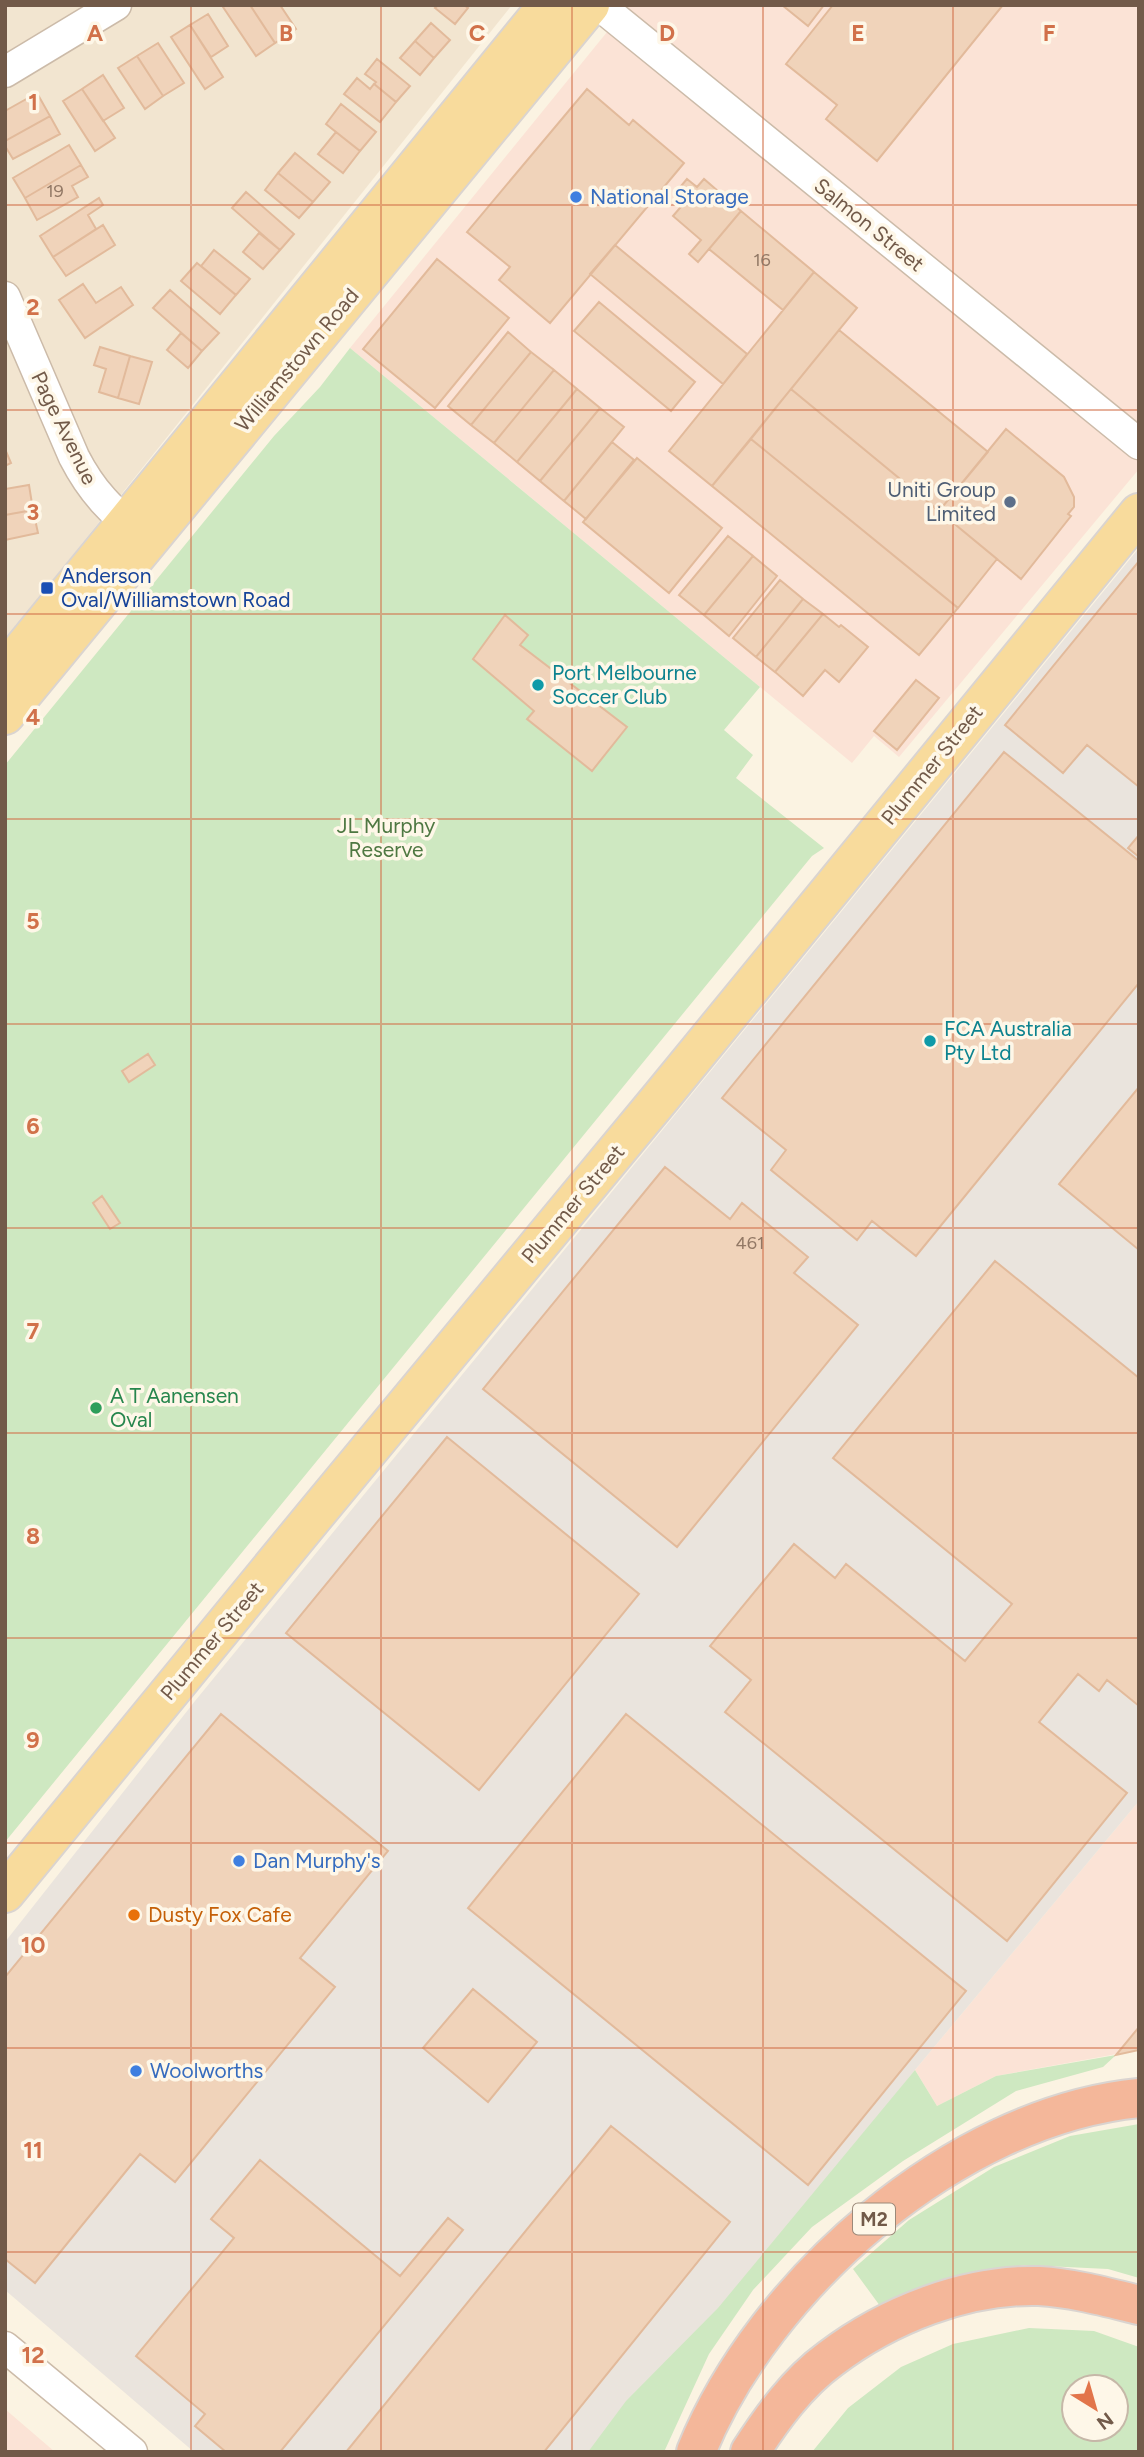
<svg xmlns="http://www.w3.org/2000/svg" width="1144" height="2457" viewBox="0 0 1144 2457" font-family="Figtree,sans-serif">
<style>
.residential{fill:#f2e5d0}
.commercial{fill:#fbe3d6}
.industrial{fill:#eae4dd}
.green{fill:#cee8c1;fill-rule:evenodd}
.building{fill:#f0d3ba;stroke:#e2ba9b;stroke-width:2}
.lines{fill:none;stroke-linecap:round;stroke-linejoin:round}
.minor-casing{stroke:#ccbba9;stroke-width:33}
.major-casing{stroke:#dad4d0;stroke-width:42}
.highway-casing{stroke:#dad4d0;stroke-width:42}
.minor{stroke:#fff;stroke-width:30}
.major{stroke:#f8db9c;stroke-width:38}
.highway{stroke:#f4b79a;stroke-width:38}
.grid{fill:none;stroke:#d1714a;stroke-width:2;stroke-opacity:0.55}
.shop-dot{fill:#3f7fe0;stroke:#fef7e8;stroke-width:2.5}
.service-dot{fill:#5c6f8a;stroke:#fef7e8;stroke-width:2.5}
.transit-dot{fill:#1a4fb4;stroke:#fef7e8;stroke-width:2.5}
.culture-dot{fill:#0f9aa8;stroke:#fef7e8;stroke-width:2.5}
.leisure-dot{fill:#2e9e5b;stroke:#fef7e8;stroke-width:2.5}
.food-dot{fill:#e8710a;stroke:#fef7e8;stroke-width:2.5}
.labels{text-anchor:middle;stroke-width:7;stroke-linejoin:round;paint-order:stroke}
.number-label{font-size:18px;fill:#927865}
.shield{fill:#fef7e8;stroke:#9c8979;stroke-width:2}
.shield-label{font-size:19px;font-weight:bold;fill:#725a49}
.shop-label{font-size:21px;fill:#366cbe;stroke:#fef7e8;text-anchor:start}
.street-label{font-size:21px;fill:#725a49;stroke:#fef7e8}
.service-label{font-size:21px;fill:#4e5e75;stroke:#fef7e8;text-anchor:end}
.transit-label{font-size:21px;fill:#164399;stroke:#fef7e8;text-anchor:start}
.culture-label{font-size:21px;fill:#0d838f;stroke:#fef7e8;text-anchor:start}
.park-label{font-size:21px;fill:#4e7842;stroke:#fef7e8}
.leisure-label{font-size:21px;fill:#27864d;stroke:#fef7e8;text-anchor:start}
.food-label{font-size:21px;fill:#c56008;stroke:#fef7e8;text-anchor:start}
.grid-label{font-size:23px;text-anchor:middle;font-weight:bold;fill:#d1714a;stroke:#fef7e8;stroke-width:7;stroke-linejoin:round;paint-order:stroke}
</style>
<rect width="100%" height="100%" fill="#fbf3e2"/>
<!-- residential -->
<path class="residential" d="M 5,5 L 512,5 L 5,640 Z"/>
<!-- commercial -->
<path class="commercial" d="M 629,5 L 1139,5 L 1139,469 L 899,757 L 874,736 L 852,763 L 350,348 Z
M 1139,1801 L 1139,2050 L 996,2076 L 937,2106 L 915,2070 Z
M 5,2409 L 55,2452 L 5,2452 Z"/>
<!-- industrial -->
<path class="industrial" d="M 1139,548 L 1139,1801 L 915,2070 L 609,2452 L 194,2452 L 5,2290 L 5,1942 L 195,1701 Z"/>
<!-- green -->
<path class="green" d="M 350,348 L 760,687 L 724,730 L 753,755 L 736,778 L 824,848 L 812,856 L 5,1842 L 5,765 L 274,436 L 320,387 Z
M 1116,2055 L 1103,2067 L 1016,2091 L 903,2161 L 812,2227 L 753,2290 L 709,2354 L 664,2452 L 588,2452 L 626,2401 L 718,2308 L 915,2070 L 937,2106 L 996,2076 Z
M 1139,2124 L 1139,2278 L 1108,2269 L 1024,2265 L 950,2281 L 883,2310 L 853,2269 L 909,2220 L 994,2167 L 1070,2136 Z
M 1029,2328 L 1094,2331 L 1139,2347 L 1139,2452 L 812,2452 L 848,2408 L 901,2367 L 953,2344 ZM 1074,2387 L 1116,2387 L 1116,2429 L 1074,2429 Z"/>
<!-- building -->
<path class="building" d="M 226,5 L 250,5 L 275,43 L 256,56 L 223,7 Z
M 250,5 L 280,5 L 296,29 L 275,43 Z
M 438,5 L 464,5 L 468,8 L 455,24 L 435,8 Z
M 782,5 L 824,5 L 808,26 Z
M 833,5 L 1003,5 L 877,161 L 826,119 L 837,105 L 786,64 Z
M 208,14 L 228,46 L 211,57 L 190,25 Z
M 431,23 L 450,40 L 434,58 L 415,41 Z
M 190,25 L 223,77 L 205,89 L 171,37 Z
M 415,41 L 434,58 L 420,75 L 400,58 Z
M 158,43 L 184,83 L 163,96 L 137,56 Z
M 137,56 L 163,96 L 145,109 L 118,68 Z
M 377,59 L 410,86 L 396,102 L 374,84 L 376,82 L 365,74 Z
M 103,75 L 124,108 L 103,121 L 82,89 Z
M 357,78 L 370,89 L 374,84 L 396,102 L 380,122 L 344,94 Z
M 82,89 L 115,138 L 95,151 L 63,101 Z
M 587,89 L 629,125 L 633,120 L 684,163 L 550,323 L 499,280 L 510,267 L 467,232 Z
M 37,93 L 50,116 L 5,141 L 5,111 Z
M 341,104 L 376,132 L 360,151 L 326,124 Z
M 50,116 L 60,134 L 13,159 L 5,146 L 5,141 Z
M 336,132 L 360,151 L 343,173 L 318,154 Z
M 69,145 L 81,165 L 25,198 L 13,178 Z
M 295,153 L 330,182 L 313,202 L 278,173 Z
M 81,165 L 88,177 L 72,186 L 78,197 L 37,220 L 25,198 Z
M 278,173 L 313,202 L 299,218 L 265,190 Z
M 687,179 L 697,187 L 704,179 L 741,211 L 698,262 L 689,254 L 701,240 L 673,216 L 686,201 L 675,193 Z
M 246,192 L 294,234 L 280,250 L 232,208 Z
M 99,198 L 103,205 L 88,215 L 96,229 L 53,257 L 40,236 Z
M 741,211 L 814,272 L 783,310 L 709,249 Z
M 103,225 L 115,245 L 66,276 L 53,257 Z
M 259,233 L 280,250 L 263,269 L 243,252 Z
M 615,245 L 747,354 L 723,384 L 590,274 Z
M 214,250 L 250,279 L 236,295 L 201,266 Z
M 437,259 L 509,318 L 435,408 L 363,349 Z
M 197,263 L 236,295 L 220,314 L 181,281 Z
M 814,272 L 857,308 L 712,486 L 669,451 Z
M 83,284 L 96,303 L 121,287 L 133,305 L 85,338 L 59,300 Z
M 170,290 L 219,333 L 202,351 L 153,308 Z
M 599,302 L 695,382 L 671,411 L 574,331 Z
M 839,330 L 988,452 L 939,511 L 791,389 Z
M 508,332 L 531,352 L 471,425 L 448,406 Z
M 181,333 L 202,351 L 188,368 L 167,350 Z
M 100,347 L 130,356 L 118,398 L 99,392 L 106,369 L 94,365 Z
M 531,352 L 554,370 L 494,443 L 471,425 Z
M 130,356 L 152,362 L 139,404 L 118,398 Z
M 554,370 L 577,389 L 517,462 L 494,443 Z
M 577,389 L 600,408 L 540,481 L 517,462 Z
M 791,389 L 997,559 L 958,608 L 751,439 Z
M 600,408 L 624,427 L 564,501 L 540,481 Z
M 1006,429 L 1064,477 L 1074,497 L 1074,507 L 1068,514 L 1071,516 L 1021,579 L 939,511 Z
M 751,439 L 958,608 L 919,655 L 712,486 Z
M 612,442 L 634,460 L 586,519 L 564,501 Z
M 5,449 L 11,463 L 5,466 Z
M 637,458 L 722,528 L 669,593 L 583,522 Z
M 29,485 L 33,510 L 5,515 L 5,489 Z
M 33,510 L 38,533 L 5,540 L 5,515 Z
M 728,536 L 753,556 L 704,615 L 679,595 Z
M 753,556 L 777,576 L 729,636 L 704,615 Z
M 1139,561 L 1139,787 L 1087,745 L 1063,773 L 1005,725 Z
M 780,580 L 803,599 L 756,657 L 733,638 Z
M 803,599 L 823,614 L 775,672 L 756,657 Z
M 823,614 L 839,627 L 841,625 L 868,647 L 839,682 L 825,670 L 803,696 L 775,672 Z
M 505,615 L 528,635 L 520,645 L 627,727 L 592,771 L 527,719 L 534,711 L 473,659 Z
M 916,680 L 939,698 L 897,750 L 874,731 Z
M 1004,752 L 1139,861 L 1139,983 L 916,1256 L 872,1221 L 857,1240 L 771,1170 L 786,1150 L 722,1098 Z
M 1139,835 L 1139,857 L 1128,848 Z
M 148,1054 L 155,1065 L 129,1082 L 122,1071 Z
M 1139,1087 L 1139,1250 L 1059,1184 Z
M 665,1167 L 730,1219 L 742,1203 L 808,1257 L 794,1273 L 858,1325 L 677,1547 L 483,1389 Z
M 102,1196 L 120,1223 L 110,1229 L 93,1203 Z
M 995,1261 L 1139,1378 L 1139,1706 L 1107,1680 L 1099,1691 L 1078,1674 L 1039,1722 L 1127,1793 L 1007,1941 L 725,1712 L 751,1680 L 710,1646 L 794,1544 L 835,1578 L 846,1564 L 965,1661 L 1012,1604 L 833,1458 Z
M 447,1437 L 639,1594 L 479,1790 L 286,1633 Z
M 221,1714 L 388,1851 L 300,1958 L 335,1987 L 175,2182 L 140,2154 L 35,2283 L 5,2259 L 5,1977 Z
M 626,1714 L 966,1991 L 808,2185 L 468,1908 Z
M 473,1989 L 537,2042 L 488,2102 L 423,2048 Z
M 1139,2027 L 1139,2050 L 1116,2055 Z
M 611,2126 L 730,2222 L 544,2452 L 346,2452 Z
M 260,2160 L 400,2276 L 448,2218 L 463,2230 L 280,2452 L 226,2452 L 195,2426 L 205,2414 L 136,2356 L 234,2238 L 211,2219 Z"/>
<g class="lines">
<!-- minor casing -->
<g class="minor-casing">
<path id="minor" d="M 599,5 L 1139,444
M 5,72 L 116,5
M 5,297 L 74,457 C 92,492 111,511 142,535
M 5,2347 L 132,2452"/>
</g>
<!-- major casing -->
<g class="major-casing">
<path id="major" d="M 5,671 L 548,5
M 5,715 L 590,5
M 5,1893 L 314,1516 L 662,1096 L 1139,513"/>
</g>
<!-- highway casing -->
<g class="highway-casing">
<path id="highway" d="M 696,2452 C 764,2284 955,2116 1139,2098
M 750,2452 C 772,2418 797,2383 830,2359 C 888,2315 966,2284 1039,2286 C 1073,2288 1106,2297 1139,2305"/>
</g>
<!-- minor -->
<use href="#minor" class="minor"/>
<!-- major -->
<use href="#major" class="major"/>
<!-- highway -->
<use href="#highway" class="highway"/>
</g>
<!-- grid -->
<path class="grid" d="M 191,5 L 191,2452M 381,5 L 381,2452M 572,5 L 572,2452M 763,5 L 763,2452M 953,5 L 953,2452M 5,205 L 1139,205M 5,410 L 1139,410M 5,614 L 1139,614M 5,819 L 1139,819M 5,1024 L 1139,1024M 5,1228 L 1139,1228M 5,1433 L 1139,1433M 5,1638 L 1139,1638M 5,1843 L 1139,1843M 5,2048 L 1139,2048M 5,2252 L 1139,2252"/>
<!-- markers -->
<g class="shop-dot">
<circle cx="576" cy="197" r="7"/>
<circle cx="239" cy="1861" r="7"/>
<circle cx="136" cy="2071" r="7"/>
</g>
<circle class="service-dot" cx="1010" cy="502" r="7"/>
<rect class="transit-dot" x="40" y="581" width="14" height="14" rx="3.5"/>
<g class="culture-dot">
<circle cx="538" cy="685" r="7"/>
<circle cx="930" cy="1041" r="7"/>
</g>
<circle class="leisure-dot" cx="96" cy="1408" r="7"/>
<circle class="food-dot" cx="134" cy="1915" r="7"/>
<g class="labels">
<!-- number labels -->
<g class="number-label">
<text x="55" y="197">19</text>
<text x="762" y="266">16</text>
<text x="750" y="1249">461</text>
</g>
<!-- shield labels -->
<rect class="shield" x="853" y="2203.5" width="42" height="31" rx="5"/>
<g class="shield-label">
<text x="874" y="2226">M2</text>
</g>
<!-- shop labels -->
<g class="shop-label">
<text x="590" y="204">National Storage</text>
<text x="253" y="1868">Dan Murphy's</text>
<text x="150" y="2078">Woolworths</text>
</g>
<!-- street labels -->
<g class="street-label">
<text transform="translate(869 225) rotate(39)" y="7">Salmon Street</text>
<text transform="translate(297 360) rotate(-50)" y="7">Williamstown Road</text>
<text transform="translate(64 428) rotate(64)" y="7">Page Avenue</text>
<text transform="translate(932 765) rotate(-51)" y="7">Plummer Street</text>
<text transform="translate(573 1204) rotate(-50)" y="7">Plummer Street</text>
<text transform="translate(212 1641) rotate(-50)" y="7">Plummer Street</text>
</g>
<!-- service labels -->
<g class="service-label">
<text x="996" y="497">Uniti Group<tspan x="996" dy="24">Limited</tspan></text>
</g>
<!-- transit labels -->
<g class="transit-label">
<text x="61" y="583">Anderson<tspan x="61" dy="24">Oval/Williamstown Road</tspan></text>
</g>
<!-- culture labels -->
<g class="culture-label">
<text x="552" y="680">Port Melbourne<tspan x="552" dy="24">Soccer Club</tspan></text>
<text x="944" y="1036">FCA Australia<tspan x="944" dy="24">Pty Ltd</tspan></text>
</g>
<!-- park labels -->
<g class="park-label">
<text x="386" y="833">JL Murphy<tspan x="386" dy="24">Reserve</tspan></text>
</g>
<!-- leisure labels -->
<g class="leisure-label">
<text x="110" y="1403">A T Aanensen<tspan x="110" dy="24">Oval</tspan></text>
</g>
<!-- food labels -->
<g class="food-label">
<text x="148" y="1922">Dusty Fox Cafe</text>
</g>
</g>
<g class="grid-label">
<text x="95" y="41">A</text>
<text x="286" y="41">B</text>
<text x="477" y="41">C</text>
<text x="667" y="41">D</text>
<text x="858" y="41">E</text>
<text x="1049" y="41">F</text>
<text x="33" y="110">1</text>
<text x="33" y="315">2</text>
<text x="33" y="520">3</text>
<text x="33" y="725">4</text>
<text x="33" y="929">5</text>
<text x="33" y="1134">6</text>
<text x="33" y="1339">7</text>
<text x="33" y="1544">8</text>
<text x="33" y="1748">9</text>
<text x="33" y="1953">10</text>
<text x="33" y="2158">11</text>
<text x="33" y="2363">12</text>
</g>
<!-- border -->
<rect width="1144" height="2457" fill="none" stroke="#725a49" stroke-width="14"/>
<!-- north arrow -->
<g transform="translate(1095 2408) rotate(143)"><circle r="33" fill="#fef7e8" stroke="#c6b8a8" stroke-width="2"/>
<path d="M0-5L12 26L0 18L-12 26Z" fill="#e2754a"/>
<text y="-10" font-size="19" font-weight="bold" text-anchor="middle" fill="#725a49">N</text>
</g>
</svg>
